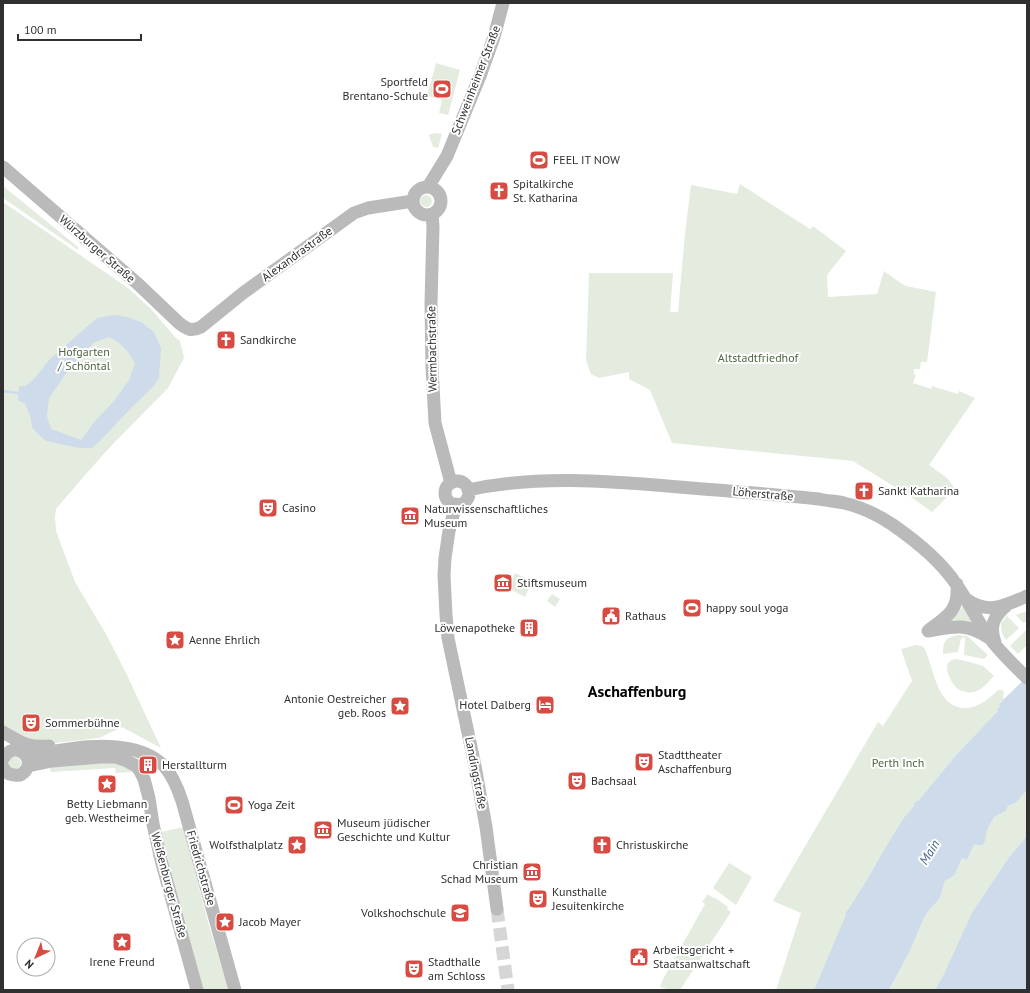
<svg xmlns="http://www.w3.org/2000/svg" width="1030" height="993" viewBox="0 0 1030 993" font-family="'PT Sans',sans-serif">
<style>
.green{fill:#e4ebdf}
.water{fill:#cddbea;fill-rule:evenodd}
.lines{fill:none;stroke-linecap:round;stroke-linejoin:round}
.stream{stroke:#cddbea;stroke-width:2.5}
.secondary-tunnel{stroke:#d6d6d6;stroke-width:13;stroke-dasharray:13 6;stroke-linecap:butt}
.secondary{stroke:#bababa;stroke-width:13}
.labels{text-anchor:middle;stroke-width:4;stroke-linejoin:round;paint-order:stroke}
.street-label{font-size:12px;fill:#303030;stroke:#fff}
.poi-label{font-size:12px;fill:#303030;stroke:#fff;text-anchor:start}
.park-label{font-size:12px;fill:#4e6840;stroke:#fff}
.water-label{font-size:13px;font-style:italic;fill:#44668b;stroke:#fff}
.district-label{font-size:16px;font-weight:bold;fill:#000;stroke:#fff}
</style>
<rect width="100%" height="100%" fill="#fff"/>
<!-- green -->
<path class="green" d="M 436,63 L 460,70 L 448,115 L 439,113 L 442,100 L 427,96 Z
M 434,133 L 442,134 L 438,148 L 433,147 L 429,135 Z
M 740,184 L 810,229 L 813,226 L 846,251 L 827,275 L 828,297 L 877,294 L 884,271 L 899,282 L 906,286 L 936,292 L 927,362 L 921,362 L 920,369 L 914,369 L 914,374 L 916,375 L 913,383 L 931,389 L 932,386 L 958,394 L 959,391 L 975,398 L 929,465 L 947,478 L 956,490 L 947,497 L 932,512 L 914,499 L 853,461 L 672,443 L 650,390 L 629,379 L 629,372 L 599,378 L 591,374 L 586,361 L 589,273 L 673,273 L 670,312 L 678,312 L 685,234 L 691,185 L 737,194 Z
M 3,186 L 78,247 L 78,250 L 3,198 Z
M420 201a6 6 0 1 1 12 0a6 6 0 1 1-12 0Z
M 3,202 L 128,288 L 151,309 L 175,337 L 180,341 L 184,358 L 168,388 L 111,446 L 85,475 L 56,509 L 55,517 L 56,531 L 75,582 L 106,634 L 126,673 L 161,748 L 122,727 L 99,738 L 46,744 L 29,743 L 3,728 Z
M 515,573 L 532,581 L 525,597 L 508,588 Z
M 552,594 L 560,599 L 555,607 L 547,601 Z
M 962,606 L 975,627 L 947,622 L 958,613 Z
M 1027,611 L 1027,621 L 1023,623 L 1016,615 Z
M 1007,616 L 1019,628 L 1006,640 C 1002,635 1001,629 1001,623 Z
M 1027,629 L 1027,645 L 1018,654 L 1010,646 Z
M 958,635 L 967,636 L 988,655 L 984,659 L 964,655 L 965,638 L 963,637 L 961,639 L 958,652 L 943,654 C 943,641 945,638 958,635 Z
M 916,645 L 922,646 L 924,648 C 935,668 935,705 963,708 C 977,709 988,700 998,690 L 1002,690 L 1004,692 L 1003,697 L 1004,699 L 999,703 L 1000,706 L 998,710 L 998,711 L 956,755 L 918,801 L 916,801 L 914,804 L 915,805 L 878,860 L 872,871 L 863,886 L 847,915 L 814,990 L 776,990 L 801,913 L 773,901 L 878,722 L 883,726 L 912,681 L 901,649 Z
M 955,659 L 966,661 L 983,666 L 994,676 C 988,682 982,690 974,692 C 969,693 962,692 958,689 C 954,686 951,681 949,676 C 946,668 945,662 955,659 Z
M 127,754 L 138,757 L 158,767 L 145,770 Z
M9 763a6 6 0 1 1 12 0a6 6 0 1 1-12 0Z
M 116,762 L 133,772 L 116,773 L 115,768 L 51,772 L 49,765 Z
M 1027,790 L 1027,836 L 1010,856 L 935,990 L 889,990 L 911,949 L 920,927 L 926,914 L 940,898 L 945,881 L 955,875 L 962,858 L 967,860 L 974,843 L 982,846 L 985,841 L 987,830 L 994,817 L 1006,811 L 1008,806 L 1017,802 Z
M 183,827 L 208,922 L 229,990 L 201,990 L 161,832 Z
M 729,863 L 752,877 L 736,905 L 713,888 Z
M 708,894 L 713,898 L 714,897 L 728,907 L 727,909 L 731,912 L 680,990 L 670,990 L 660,987 L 663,979 L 705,904 L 702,902 Z"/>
<!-- water -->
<path class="water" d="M 115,315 L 127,317 L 141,322 L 154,332 L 161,348 L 159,378 L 153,387 L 132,407 L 99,442 L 92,448 L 80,448 L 46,441 L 35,431 L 32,427 L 30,415 L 25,404 L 18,400 L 19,386 L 26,386 L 34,379 L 50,359 L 97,318 ZM 109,337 C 122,343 128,351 135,363 L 129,380 L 114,401 L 96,420 L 81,440 L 51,429 L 47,416 L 49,398 L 65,375 L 93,343 Z
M 1027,677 L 1027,790 L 1017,802 L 1008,806 L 1006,811 L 994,817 L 987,830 L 985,841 L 982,846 L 974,844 L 967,860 L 962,858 L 955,875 L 945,881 L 940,898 L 926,914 L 920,927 L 911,949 L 889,990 L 814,990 L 846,915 L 845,914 L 847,910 L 848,910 L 863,886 L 872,871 L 878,860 L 903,819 L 914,806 L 914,804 L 916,801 L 918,801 L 956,755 L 998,711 L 997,710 L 1000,706 L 999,704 L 1004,699 Z
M 1027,836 L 1027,990 L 935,990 L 945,972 L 972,913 L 1010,856 Z"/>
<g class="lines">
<!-- stream -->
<path class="stream" d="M 3,391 L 18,393"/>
<!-- secondary-tunnel -->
<path class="secondary-tunnel" d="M 497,909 L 508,990"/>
<!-- secondary -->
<path class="secondary" d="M 3,167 L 138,284 L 179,323 C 187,329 191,332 201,327 L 243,293 L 354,213 L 368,208 L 413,201
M 428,187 L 447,156 L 480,76 L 494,37 L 503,3
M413 201a14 14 0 1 1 28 0a14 14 0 1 1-28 0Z
M 432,214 L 433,227 L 431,303 L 432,367 L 435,423 L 451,483
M445 493a12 12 0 1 1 24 0a12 12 0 1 1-24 0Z
M 468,490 C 550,472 634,484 717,490 C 751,493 785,495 819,499 C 827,501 836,501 844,503 C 862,507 878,515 893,525 C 916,541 940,560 956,584 C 969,602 978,623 992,641 C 1002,654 1015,666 1027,678
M 456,504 L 449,531 L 445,558 L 444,575 L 446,615 L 448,638 L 475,766 L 486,827 L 497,909
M 966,599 C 988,615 1004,606 1027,596
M 930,629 C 949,616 959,609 957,584
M 928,631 C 954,627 966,622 989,638
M 995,642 C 989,626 994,616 1007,605
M 3,732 C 20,742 28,748 49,746
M 26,756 C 63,750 98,741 135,750 C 146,753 156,758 164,766 C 173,776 178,789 182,801 L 235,990
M 3,759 C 12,740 36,755 26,770 C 23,774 19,776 15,775 C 9,775 5,772 3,767
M 28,766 L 52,761 L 100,757 L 116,757 L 125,760 L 136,766 L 140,771 L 144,779 L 149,798 L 153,824 L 161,860 L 197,990"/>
</g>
<!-- icons -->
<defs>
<g id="stadium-square" transform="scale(1)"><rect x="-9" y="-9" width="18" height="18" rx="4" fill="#d74b42" stroke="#fff"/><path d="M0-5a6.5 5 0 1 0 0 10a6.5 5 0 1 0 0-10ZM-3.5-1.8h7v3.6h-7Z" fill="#fff"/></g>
<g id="church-square" transform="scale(1)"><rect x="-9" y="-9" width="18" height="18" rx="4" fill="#d74b42" stroke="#fff"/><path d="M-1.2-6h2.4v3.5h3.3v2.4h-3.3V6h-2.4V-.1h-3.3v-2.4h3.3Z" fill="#fff"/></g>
<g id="theatre-square" transform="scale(1)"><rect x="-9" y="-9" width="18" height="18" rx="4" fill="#d74b42" stroke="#fff"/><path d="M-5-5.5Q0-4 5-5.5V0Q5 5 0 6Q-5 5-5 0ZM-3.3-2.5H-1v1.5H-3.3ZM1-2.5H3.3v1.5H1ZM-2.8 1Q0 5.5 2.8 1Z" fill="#fff"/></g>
<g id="museum-square" transform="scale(1)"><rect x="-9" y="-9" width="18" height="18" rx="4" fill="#d74b42" stroke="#fff"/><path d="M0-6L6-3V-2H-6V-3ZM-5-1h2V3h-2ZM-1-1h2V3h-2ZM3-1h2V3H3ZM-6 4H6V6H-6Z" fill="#fff"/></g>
<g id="civic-square" transform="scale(1)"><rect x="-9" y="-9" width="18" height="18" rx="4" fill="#d74b42" stroke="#fff"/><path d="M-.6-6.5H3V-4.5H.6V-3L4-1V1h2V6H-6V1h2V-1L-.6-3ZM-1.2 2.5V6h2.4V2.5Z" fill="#fff"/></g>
<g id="building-square" transform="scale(1)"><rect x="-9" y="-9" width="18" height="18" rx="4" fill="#d74b42" stroke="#fff"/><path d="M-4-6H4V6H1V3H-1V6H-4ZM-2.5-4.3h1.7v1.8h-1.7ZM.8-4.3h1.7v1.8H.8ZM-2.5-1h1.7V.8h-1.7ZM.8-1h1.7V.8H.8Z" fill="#fff"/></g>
<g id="sight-square" transform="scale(1)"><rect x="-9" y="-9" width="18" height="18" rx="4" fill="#d74b42" stroke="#fff"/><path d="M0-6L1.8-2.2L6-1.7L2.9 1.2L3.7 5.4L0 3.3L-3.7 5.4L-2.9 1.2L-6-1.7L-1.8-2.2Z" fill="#fff"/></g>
<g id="hotel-square" transform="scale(1)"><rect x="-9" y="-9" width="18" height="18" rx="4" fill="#d74b42" stroke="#fff"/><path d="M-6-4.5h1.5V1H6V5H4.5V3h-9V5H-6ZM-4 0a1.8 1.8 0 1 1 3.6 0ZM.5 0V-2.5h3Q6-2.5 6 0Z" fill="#fff"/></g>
<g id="university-square" transform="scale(1)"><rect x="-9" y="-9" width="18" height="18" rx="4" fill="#d74b42" stroke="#fff"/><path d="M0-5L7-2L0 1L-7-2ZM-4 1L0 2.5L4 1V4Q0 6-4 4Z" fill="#fff"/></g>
</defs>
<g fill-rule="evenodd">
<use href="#stadium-square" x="442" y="89"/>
<use href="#stadium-square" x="539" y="160"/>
<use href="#church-square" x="499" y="191"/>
<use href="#church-square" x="226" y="340"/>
<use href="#church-square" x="864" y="491"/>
<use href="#theatre-square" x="268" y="508"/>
<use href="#museum-square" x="410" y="516"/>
<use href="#museum-square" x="503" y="583"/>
<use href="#stadium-square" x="692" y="608"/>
<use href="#civic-square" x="611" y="616"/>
<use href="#building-square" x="529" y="628"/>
<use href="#sight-square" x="175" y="640"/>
<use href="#hotel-square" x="545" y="705"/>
<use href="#sight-square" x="400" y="706"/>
<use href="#theatre-square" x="31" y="723"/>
<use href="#theatre-square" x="644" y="762"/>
<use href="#building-square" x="148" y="765"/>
<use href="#theatre-square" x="577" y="781"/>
<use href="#sight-square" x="107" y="784"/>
<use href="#stadium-square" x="234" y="805"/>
<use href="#museum-square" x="323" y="830"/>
<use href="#sight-square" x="297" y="845"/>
<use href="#church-square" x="602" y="845"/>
<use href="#museum-square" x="532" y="872"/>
<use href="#theatre-square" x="538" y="899"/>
<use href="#university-square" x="460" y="913"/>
<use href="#sight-square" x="225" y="922"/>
<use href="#sight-square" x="122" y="942"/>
<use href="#civic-square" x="639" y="957"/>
<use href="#theatre-square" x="414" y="969"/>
</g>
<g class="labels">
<!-- street labels -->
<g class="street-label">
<text transform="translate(476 80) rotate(-69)" y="4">Schweinheimer Straße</text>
<text transform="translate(97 249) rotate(41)" y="4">Würzburger Straße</text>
<text transform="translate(297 254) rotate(-36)" y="4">Alexandrastraße</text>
<text transform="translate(432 349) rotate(-91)" y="4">Wermbachstraße</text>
<text transform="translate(763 494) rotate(5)" y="4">Löherstraße</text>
<text transform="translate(476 773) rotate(79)" y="4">Landingstraße</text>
<text transform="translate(201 868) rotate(74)" y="4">Friedrichstraße</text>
<text transform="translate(169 885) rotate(75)" y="4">Weißenburger Straße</text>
</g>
<!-- poi labels -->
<g class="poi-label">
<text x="428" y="86" text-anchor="end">Sportfeld<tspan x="428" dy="14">Brentano-Schule</tspan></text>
<text x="553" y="164">FEEL IT NOW</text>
<text x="513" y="188">Spitalkirche<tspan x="513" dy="14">St. Katharina</tspan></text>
<text x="240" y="344">Sandkirche</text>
<text x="878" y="495">Sankt Katharina</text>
<text x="282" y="512">Casino</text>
<text x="424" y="513">Naturwissenschaftliches<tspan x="424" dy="14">Museum</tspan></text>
<text x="517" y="587">Stiftsmuseum</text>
<text x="706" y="612">happy soul yoga</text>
<text x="625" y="620">Rathaus</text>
<text x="515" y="632" text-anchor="end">Löwenapotheke</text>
<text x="189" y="644">Aenne Ehrlich</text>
<text x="386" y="703" text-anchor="end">Antonie Oestreicher<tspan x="386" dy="14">geb. Roos</tspan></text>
<text x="531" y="709" text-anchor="end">Hotel Dalberg</text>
<text x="45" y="727">Sommerbühne</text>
<text x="658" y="759">Stadttheater<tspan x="658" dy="14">Aschaffenburg</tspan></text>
<text x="162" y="769">Herstallturm</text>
<text x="591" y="785">Bachsaal</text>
<text x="107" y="808" text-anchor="middle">Betty Liebmann<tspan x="107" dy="14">geb. Westheimer</tspan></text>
<text x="248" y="809">Yoga Zeit</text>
<text x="337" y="827">Museum jüdischer<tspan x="337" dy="14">Geschichte und Kultur</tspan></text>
<text x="283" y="849" text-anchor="end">Wolfsthalplatz</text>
<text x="616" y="849">Christuskirche</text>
<text x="518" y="869" text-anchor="end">Christian<tspan x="518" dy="14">Schad Museum</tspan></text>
<text x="552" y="896">Kunsthalle<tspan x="552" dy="14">Jesuitenkirche</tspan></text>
<text x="446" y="917" text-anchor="end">Volkshochschule</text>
<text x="239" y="926">Jacob Mayer</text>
<text x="653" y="954">Arbeitsgericht +<tspan x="653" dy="14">Staatsanwaltschaft</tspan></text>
<text x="122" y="966" text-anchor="middle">Irene Freund</text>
<text x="428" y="966">Stadthalle<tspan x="428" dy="14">am Schloss</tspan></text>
</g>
<!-- park labels -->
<g class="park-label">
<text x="84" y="356">Hofgarten<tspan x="84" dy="14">/ Schöntal</tspan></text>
<text x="758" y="362">Altstadtfriedhof</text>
<text x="898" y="767">Perth Inch</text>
</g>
<!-- water labels -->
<g class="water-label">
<text transform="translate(929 852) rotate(-58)" y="5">Main</text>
</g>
<!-- district labels -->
<g class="district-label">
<text x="637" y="697">Aschaffenburg</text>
</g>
</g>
<!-- border -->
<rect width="1030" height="993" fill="none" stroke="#303030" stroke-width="8"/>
<!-- north arrow -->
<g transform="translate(36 957) rotate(223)"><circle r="19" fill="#ffffff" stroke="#acacac"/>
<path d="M0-3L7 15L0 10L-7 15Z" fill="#d74b42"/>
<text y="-6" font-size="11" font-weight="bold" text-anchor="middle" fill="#303030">N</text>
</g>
<!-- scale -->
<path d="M18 34v6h123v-6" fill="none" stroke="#303030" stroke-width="2"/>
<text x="24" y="34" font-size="12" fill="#303030" stroke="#ffffff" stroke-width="3" paint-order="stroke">100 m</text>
</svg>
